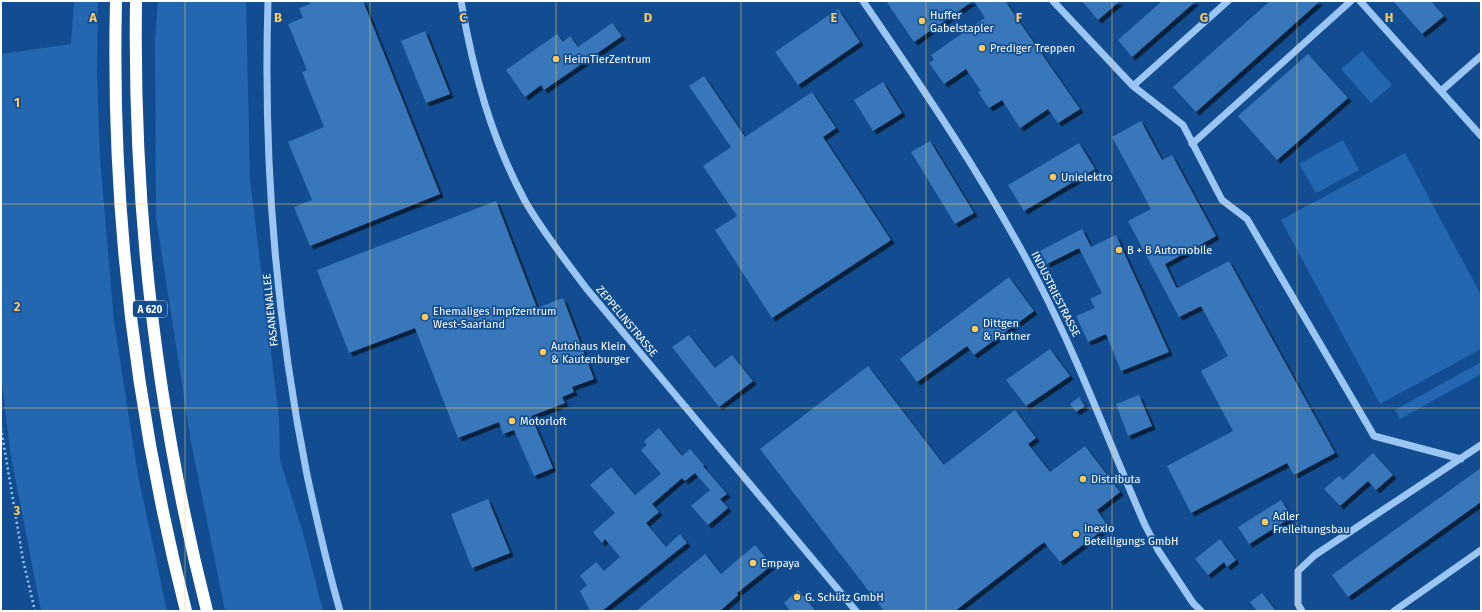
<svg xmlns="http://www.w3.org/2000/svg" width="1482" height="612" viewBox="0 0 1482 612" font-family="'Fira Sans',sans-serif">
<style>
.green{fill:#2267b0}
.building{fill:#3977b9;filter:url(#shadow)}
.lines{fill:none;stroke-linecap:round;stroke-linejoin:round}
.path{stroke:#9bc6f3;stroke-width:2.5;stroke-dasharray:2 3;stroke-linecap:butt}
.minor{stroke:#9bc6f3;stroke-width:7}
.highway{stroke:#fff;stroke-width:12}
.grid{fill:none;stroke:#ffca5d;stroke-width:1;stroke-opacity:0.55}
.poi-dot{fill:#ffca5d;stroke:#114d90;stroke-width:1.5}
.labels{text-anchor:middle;stroke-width:3.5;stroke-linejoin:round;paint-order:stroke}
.shield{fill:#114d90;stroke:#b8cade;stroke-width:1}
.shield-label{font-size:10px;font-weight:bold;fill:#fff}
.poi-label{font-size:11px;fill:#fff;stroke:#114d90;text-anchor:start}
.street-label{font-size:11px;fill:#fff;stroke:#114d90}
.grid-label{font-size:13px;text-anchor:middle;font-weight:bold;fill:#ffca5d;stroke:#114d90;stroke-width:3.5;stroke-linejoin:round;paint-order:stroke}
</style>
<defs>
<filter id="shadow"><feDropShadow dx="3.5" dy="3.5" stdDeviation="0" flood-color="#0009"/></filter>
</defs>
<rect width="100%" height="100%" fill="#114d90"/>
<!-- green -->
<path class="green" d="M 74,1 L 98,1 L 97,72 L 100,158 L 114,322 L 138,475 L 167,611 L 41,611 L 10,451 L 1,375 L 1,54 L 71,44 Z
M 158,1 L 246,1 L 250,179 L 279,418 L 280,460 L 303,533 L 323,611 L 225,611 L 191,442 L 156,217 L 155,39 Z
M 1362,51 L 1392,85 L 1371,103 L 1341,69 Z
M 1343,140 L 1359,170 L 1316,193 L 1299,164 Z
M 1405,153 L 1481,295 L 1481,349 L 1380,404 L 1281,220 Z
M 1481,362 L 1481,374 L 1400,419 L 1395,410 Z"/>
<!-- building -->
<path class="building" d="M 309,1 L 363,1 L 440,194 L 310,246 L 294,207 L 312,200 L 288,142 L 324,127 L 302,72 L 307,70 L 288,24 L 303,18 L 299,8 L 310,4 Z
M 886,1 L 973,1 L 914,42 Z
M 974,1 L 1005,1 L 1080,109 L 1058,123 L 1048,109 L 1020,128 L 1002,100 L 989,108 L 978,92 L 981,91 L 966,69 L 944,84 L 929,63 L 934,60 L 931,55 L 985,18 Z
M 1082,1 L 1120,1 L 1098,20 Z
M 1162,1 L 1196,1 L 1132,57 L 1118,40 Z
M 1270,1 L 1320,1 L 1196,112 L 1173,87 Z
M 1393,1 L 1431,1 L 1444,16 L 1422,34 Z
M 838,9 L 860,42 L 798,85 L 775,52 Z
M 612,23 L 622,36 L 544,90 L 541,85 L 525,97 L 506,70 L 557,34 L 563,42 L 570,36 L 578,47 Z
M 425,31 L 450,94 L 426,103 L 401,41 Z
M 1308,54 L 1348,98 L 1277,160 L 1238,116 Z
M 704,76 L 745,137 L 812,92 L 836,128 L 823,137 L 891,240 L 772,318 L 715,230 L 737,216 L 703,166 L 731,147 L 689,86 Z
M 883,82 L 902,113 L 873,131 L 854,100 Z
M 1141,121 L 1162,160 L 1172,155 L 1216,236 L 1165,264 L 1176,287 L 1178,288 L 1229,261 L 1335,453 L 1294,475 L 1287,463 L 1191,513 L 1167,466 L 1233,431 L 1201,371 L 1228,356 L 1201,306 L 1179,317 L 1128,221 L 1151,209 L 1112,137 Z
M 930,141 L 974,213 L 955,224 L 911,152 Z
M 1079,143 L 1095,169 L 1024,211 L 1008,185 Z
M 496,201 L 537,308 L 563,298 L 594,379 L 572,387 L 574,392 L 562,397 L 565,403 L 531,416 L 553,468 L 534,476 L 514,430 L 503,434 L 499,422 L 458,438 L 415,328 L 349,353 L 317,270 Z
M 1082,229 L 1091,247 L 1116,235 L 1169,352 L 1121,371 L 1106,334 L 1088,342 L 1076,316 L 1095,308 L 1090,299 L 1102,293 L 1079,248 L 1047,264 L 1040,251 Z
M 1009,277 L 1034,311 L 974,355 L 967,346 L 917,382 L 900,359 Z
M 689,335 L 715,368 L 732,355 L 753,381 L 719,407 L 672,347 Z
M 1050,349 L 1070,376 L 1026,406 L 1006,380 Z
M 868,366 L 944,465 L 1015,410 L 1036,438 L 1028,444 L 1050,472 L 1085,446 L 1120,492 L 1097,510 L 1108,526 L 1060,562 L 1044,542 L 955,611 L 884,611 L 760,449 Z
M 1139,395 L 1152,426 L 1128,436 L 1116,404 Z
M 1079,397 L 1085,406 L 1076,412 L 1070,404 Z
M 659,428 L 682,456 L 690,449 L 704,465 L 703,466 L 727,494 L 720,499 L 728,508 L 708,525 L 691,506 L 710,490 L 695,473 L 685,481 L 682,478 L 652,504 L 659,512 L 646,523 L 666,547 L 680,534 L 687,543 L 602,611 L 590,611 L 580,591 L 587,585 L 580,576 L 596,562 L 604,571 L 620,557 L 605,539 L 602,543 L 593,532 L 615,513 L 590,485 L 611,467 L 635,495 L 661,474 L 641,450 L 647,445 L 644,441 Z
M 1373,453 L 1393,475 L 1376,490 L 1368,481 L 1340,506 L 1324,489 L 1339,476 L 1343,480 Z
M 1481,468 L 1481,502 L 1348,597 L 1332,575 Z
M 488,499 L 510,553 L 472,568 L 451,514 Z
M 1281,500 L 1292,517 L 1249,544 L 1238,527 Z
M 1220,539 L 1236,560 L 1227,567 L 1224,562 L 1208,575 L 1195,559 Z
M 755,545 L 772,565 L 737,593 L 738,595 L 720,611 L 636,611 L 705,554 L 721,574 Z
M 798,590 L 816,611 L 790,611 L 784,603 Z
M 1262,593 L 1276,611 L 1257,611 L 1250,602 Z"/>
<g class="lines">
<!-- path -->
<path class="path" d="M 1,428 L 23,560 L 35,611"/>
<!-- minor -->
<path class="minor" d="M 268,1 C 263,160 276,319 307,475 C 317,521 327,566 340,611
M 461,1 C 473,71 491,138 525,201 C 543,232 565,260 586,288 L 856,611
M 863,1 C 926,93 986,181 1038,281 C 1079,360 1109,443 1145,525 L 1158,550 L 1193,603 L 1201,611
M 1053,1 L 1133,86 L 1183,125 L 1222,200 L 1247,219 L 1374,436 L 1461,459
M 1360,1 L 1481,136
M 1133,86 L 1228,1
M 1441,91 L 1481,56
M 1192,144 L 1351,1
M 1302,611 L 1298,604 L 1298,571 L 1315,555 L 1481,445
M 1394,611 L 1481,550"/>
<!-- highway -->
<path class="highway" d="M 116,1 C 111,207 135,411 186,611
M 136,1 C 133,207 156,411 207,611"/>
</g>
<!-- grid -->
<path class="grid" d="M 185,1 L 185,611M 370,1 L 370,611M 556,1 L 556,611M 741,1 L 741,611M 926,1 L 926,611M 1112,1 L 1112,611M 1297,1 L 1297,611M 1,204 L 1481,204M 1,408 L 1481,408"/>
<!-- markers -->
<g class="poi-dot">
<circle cx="922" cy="21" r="4"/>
<circle cx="982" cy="48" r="4"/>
<circle cx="556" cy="59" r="4"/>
<circle cx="1053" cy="177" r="4"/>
<circle cx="1119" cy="250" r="4"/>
<circle cx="425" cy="317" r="4"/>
<circle cx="975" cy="329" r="4"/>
<circle cx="543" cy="352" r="4"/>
<circle cx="512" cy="421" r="4"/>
<circle cx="1083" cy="479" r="4"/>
<circle cx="1265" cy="522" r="4"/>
<circle cx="1076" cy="534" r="4"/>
<circle cx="753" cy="563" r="4"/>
<circle cx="797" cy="597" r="4"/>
</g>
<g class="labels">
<!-- shield labels -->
<rect class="shield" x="133" y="301" width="34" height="16" rx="3"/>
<g class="shield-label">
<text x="150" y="313">A 620</text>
</g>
<!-- poi labels -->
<g class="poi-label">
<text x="930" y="19">Huffer<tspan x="930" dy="13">Gabelstapler</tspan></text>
<text x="990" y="52">Prediger Treppen</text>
<text x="564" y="63">HeimTierZentrum</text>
<text x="1061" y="181">Unielektro</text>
<text x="1127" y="254">B + B Automobile</text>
<text x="433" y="315">Ehemaliges Impfzentrum<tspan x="433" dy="13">West-Saarland</tspan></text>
<text x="983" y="327">Dittgen<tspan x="983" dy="13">&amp; Partner</tspan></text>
<text x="551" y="350">Autohaus Klein<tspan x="551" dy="13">&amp; Kautenburger</tspan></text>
<text x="520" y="425">Motorloft</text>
<text x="1091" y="483">Distributa</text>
<text x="1273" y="520">Adler<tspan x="1273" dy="13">Freileitungsbau</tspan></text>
<text x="1084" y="532">inexio<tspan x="1084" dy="13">Beteiligungs GmbH</tspan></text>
<text x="761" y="567">Empaya</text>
<text x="805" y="601">G. Schütz GmbH</text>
</g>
<!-- street labels -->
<g class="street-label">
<text transform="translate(1056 294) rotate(63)" y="4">INDUSTRIESTRASSE</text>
<text transform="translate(270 310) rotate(-96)" y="4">FASANENALLEE</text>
<text transform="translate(627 321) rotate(50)" y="4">ZEPPELINSTRASSE</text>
</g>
</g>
<g class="grid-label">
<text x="93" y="22">A</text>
<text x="278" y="22">B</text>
<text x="463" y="22">C</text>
<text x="648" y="22">D</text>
<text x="834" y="22">E</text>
<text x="1019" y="22">F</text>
<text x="1204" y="22">G</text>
<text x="1389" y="22">H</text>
<text x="17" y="107">1</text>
<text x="17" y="311">2</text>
<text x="17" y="515">3</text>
</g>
<!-- border -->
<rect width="1482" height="612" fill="none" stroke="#ffffff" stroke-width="4"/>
</svg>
